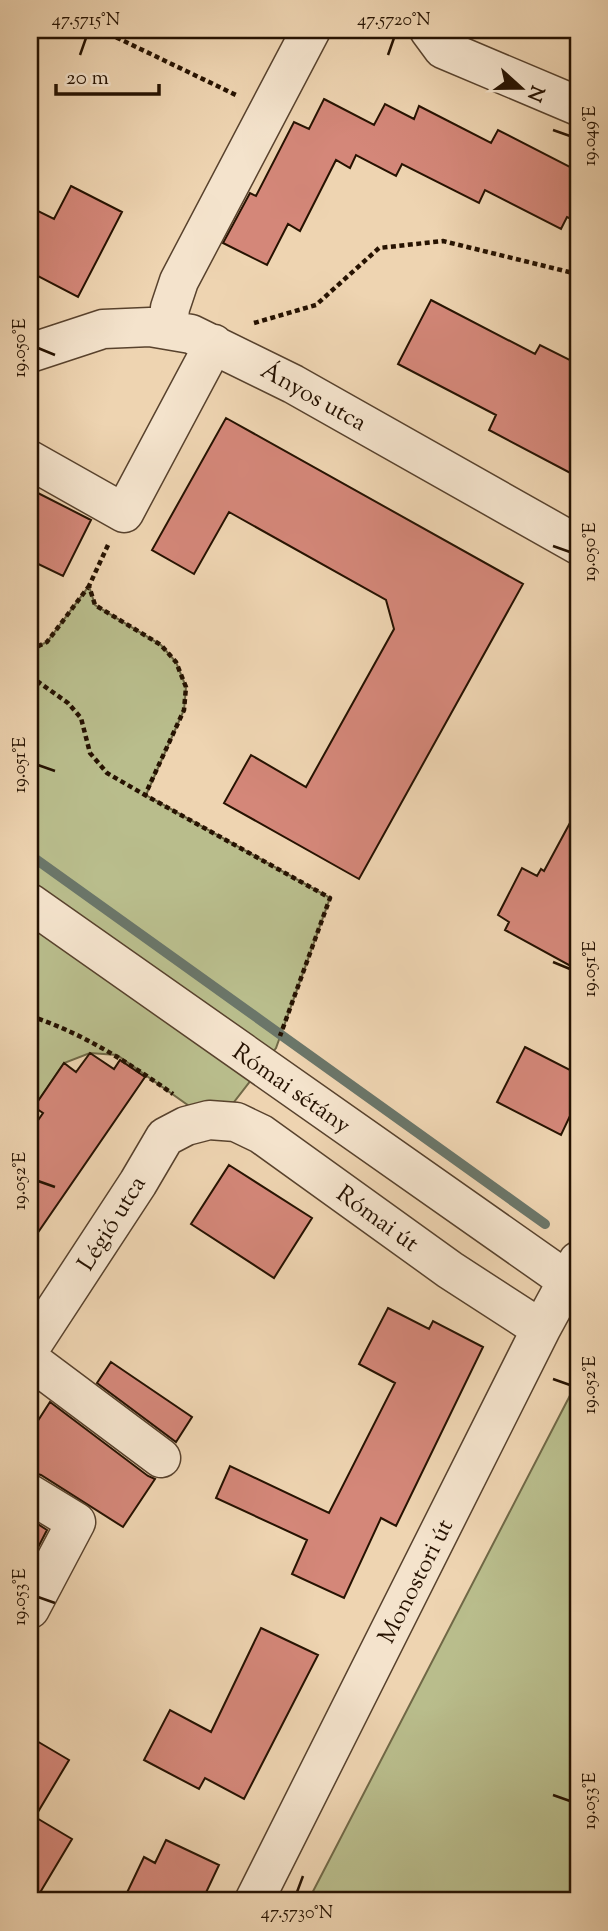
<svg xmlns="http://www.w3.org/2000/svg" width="608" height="1931" viewBox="0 0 608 1931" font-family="'Sorts Mill Goudy',serif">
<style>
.green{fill:#b9bd8c;stroke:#706846;stroke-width:2}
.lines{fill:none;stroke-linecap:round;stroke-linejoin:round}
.stream{stroke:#6b7669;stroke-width:10}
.building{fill:#d48779;stroke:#261201;stroke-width:2}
.minor-casing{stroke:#58422d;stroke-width:41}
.path{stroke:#261201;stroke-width:4.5;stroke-dasharray:5 3.5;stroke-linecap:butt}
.minor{stroke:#f4e3cc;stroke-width:38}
.ticks{fill:none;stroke:#261201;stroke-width:2.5}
.labels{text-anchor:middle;stroke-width:6;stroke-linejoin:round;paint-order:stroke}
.street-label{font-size:24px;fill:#261201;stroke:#f4e3cc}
.neatline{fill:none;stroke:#261201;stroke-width:2.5}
.ticks-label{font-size:18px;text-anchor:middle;fill:#261201}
</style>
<rect width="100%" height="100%" fill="#eed4b1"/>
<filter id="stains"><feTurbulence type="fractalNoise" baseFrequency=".00286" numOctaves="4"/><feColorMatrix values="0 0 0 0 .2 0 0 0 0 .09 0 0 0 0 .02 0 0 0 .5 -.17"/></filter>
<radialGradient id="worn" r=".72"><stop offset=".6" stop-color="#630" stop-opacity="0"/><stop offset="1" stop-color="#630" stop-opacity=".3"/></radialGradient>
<!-- green -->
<path class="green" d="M 89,586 L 95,605 L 161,645 L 176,662 L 186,687 L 184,710 L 146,795 L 330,898 L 276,1048 L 234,1102 L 209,1120 L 117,1055 L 90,1053 L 64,1063 L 30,1113 L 30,650 L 47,642 Z
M 578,1380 L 578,1901 L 308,1901 Z"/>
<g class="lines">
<!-- stream -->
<path class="stream" d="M 30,855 L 545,1224"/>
</g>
<!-- building -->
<path class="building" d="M 324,99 L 374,125 L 385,104 L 414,119 L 419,106 L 491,143 L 498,130 L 578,171 L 578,222 L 567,217 L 561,229 L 485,190 L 479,203 L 402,164 L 396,176 L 356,155 L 350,168 L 336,160 L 300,231 L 288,224 L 267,265 L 223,243 L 250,193 L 256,196 L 294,122 L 309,129 Z
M 71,186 L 122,212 L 78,297 L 30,272 L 30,207 L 54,219 Z
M 431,300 L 535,354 L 540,345 L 578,364 L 578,477 L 489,430 L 496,415 L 398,364 Z
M 226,418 L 523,584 L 359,879 L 224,803 L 251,755 L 306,787 L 394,629 L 386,600 L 229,512 L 194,574 L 152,550 Z
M 30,489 L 91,520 L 63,576 L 30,560 Z
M 578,808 L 578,970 L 505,930 L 509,922 L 498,915 L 522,868 L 537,876 L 541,869 L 544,871 Z
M 525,1047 L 578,1074 L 578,1099 L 561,1135 L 497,1102 Z
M 90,1053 L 114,1069 L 120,1060 L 145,1077 L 30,1244 L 30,1132 L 43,1113 L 34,1107 L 64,1063 L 76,1072 Z
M 229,1165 L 312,1218 L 274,1278 L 191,1224 Z
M 388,1308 L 429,1329 L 433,1321 L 483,1347 L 396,1526 L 381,1518 L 344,1598 L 292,1574 L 307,1540 L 216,1498 L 230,1466 L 329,1513 L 395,1383 L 359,1364 Z
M 111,1362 L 192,1417 L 176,1442 L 97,1383 Z
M 50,1402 L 148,1476 L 155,1479 L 123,1527 L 41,1475 L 30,1472 L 30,1433 Z
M 30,1519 L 47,1530 L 30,1563 Z
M 261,1628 L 318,1655 L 244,1799 L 205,1778 L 199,1789 L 144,1760 L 170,1710 L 211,1732 Z
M 30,1737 L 69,1760 L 35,1817 L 72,1839 L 35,1901 L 30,1901 Z
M 166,1840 L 219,1865 L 202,1901 L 123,1901 L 144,1857 L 155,1863 Z"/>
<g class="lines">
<!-- minor casing -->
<g class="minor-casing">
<path id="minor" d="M 429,30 L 443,49 L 578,106
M 168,330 L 170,308 L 179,281 L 311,30
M 30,353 L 103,329 L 150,327 L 191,334 L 293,384 L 578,545
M 30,460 L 124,513 L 214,344
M 30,903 L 555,1272
M 30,1348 L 138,1183 L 165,1137 L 186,1126 L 209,1120 L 236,1122 L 261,1134 L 450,1270 L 541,1329
M 30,1360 L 161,1458
M 30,1494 L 76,1522 L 30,1609
M 254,1901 L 541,1329 L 578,1261"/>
</g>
<!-- path -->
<path class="path" d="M 101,30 L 236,95
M 30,38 L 55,30
M 254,323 L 316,305 L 379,248 L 443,241 L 569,272 L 578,276
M 108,545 L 89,586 L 95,605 L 161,645 L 176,662 L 186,687 L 184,710 L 145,795 L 330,898 L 280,1036
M 30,650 L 47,642 L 89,586
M 30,676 L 68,703 L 81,718 L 90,753 L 107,773 L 145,795
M 30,1016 C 83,1033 127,1062 173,1094"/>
<!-- minor -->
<use href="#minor" class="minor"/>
</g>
<!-- ticks -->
<path class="ticks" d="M 80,55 L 86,38M 388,55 L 394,38M 553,130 L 570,136M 38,348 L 55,355M 553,546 L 570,552M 38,765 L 55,771M 553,962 L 570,969M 38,1181 L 55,1187M 553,1379 L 570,1385M 38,1597 L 55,1603M 553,1795 L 570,1801M 297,1892 L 303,1876"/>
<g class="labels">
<!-- street labels -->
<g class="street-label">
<text transform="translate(314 396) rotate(29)" y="8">Ányos utca</text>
<text transform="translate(292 1088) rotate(35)" y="8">Római sétány</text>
<text transform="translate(378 1218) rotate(36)" y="8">Római út</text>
<text transform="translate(111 1223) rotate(-58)" y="8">Légió utca</text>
<text transform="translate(415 1581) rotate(-63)" y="8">Monostori út</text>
</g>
</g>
<!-- margin -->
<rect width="608" height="1931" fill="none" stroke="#eed4b1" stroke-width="77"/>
<!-- north arrow -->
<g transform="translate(521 88) rotate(111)" stroke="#f4e3cc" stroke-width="5" paint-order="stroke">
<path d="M0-5L12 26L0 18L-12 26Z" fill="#261201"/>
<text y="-10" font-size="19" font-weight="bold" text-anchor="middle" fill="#261201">N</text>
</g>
<!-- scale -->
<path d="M56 84v10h103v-10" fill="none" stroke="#261201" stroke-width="3.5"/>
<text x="66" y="84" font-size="21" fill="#261201" stroke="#f4e3cc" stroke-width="5" paint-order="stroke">20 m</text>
<rect x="38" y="38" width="532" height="1854" class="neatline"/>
<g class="ticks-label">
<text x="86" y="25">47.5715°N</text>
<text x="394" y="25">47.5720°N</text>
<text transform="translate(589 136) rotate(-90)" y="6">19.049°E</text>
<text transform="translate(19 348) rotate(-90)" y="6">19.050°E</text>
<text transform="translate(589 552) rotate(-90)" y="6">19.050°E</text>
<text transform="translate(19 765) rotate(-90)" y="6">19.051°E</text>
<text transform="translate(589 969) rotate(-90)" y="6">19.051°E</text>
<text transform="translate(19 1181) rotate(-90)" y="6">19.052°E</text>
<text transform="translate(589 1385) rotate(-90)" y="6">19.052°E</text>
<text transform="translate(19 1597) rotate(-90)" y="6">19.053°E</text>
<text transform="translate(589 1801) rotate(-90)" y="6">19.053°E</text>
<text x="297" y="1918">47.5730°N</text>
</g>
<rect width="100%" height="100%" filter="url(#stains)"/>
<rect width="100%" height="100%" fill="url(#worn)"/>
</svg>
